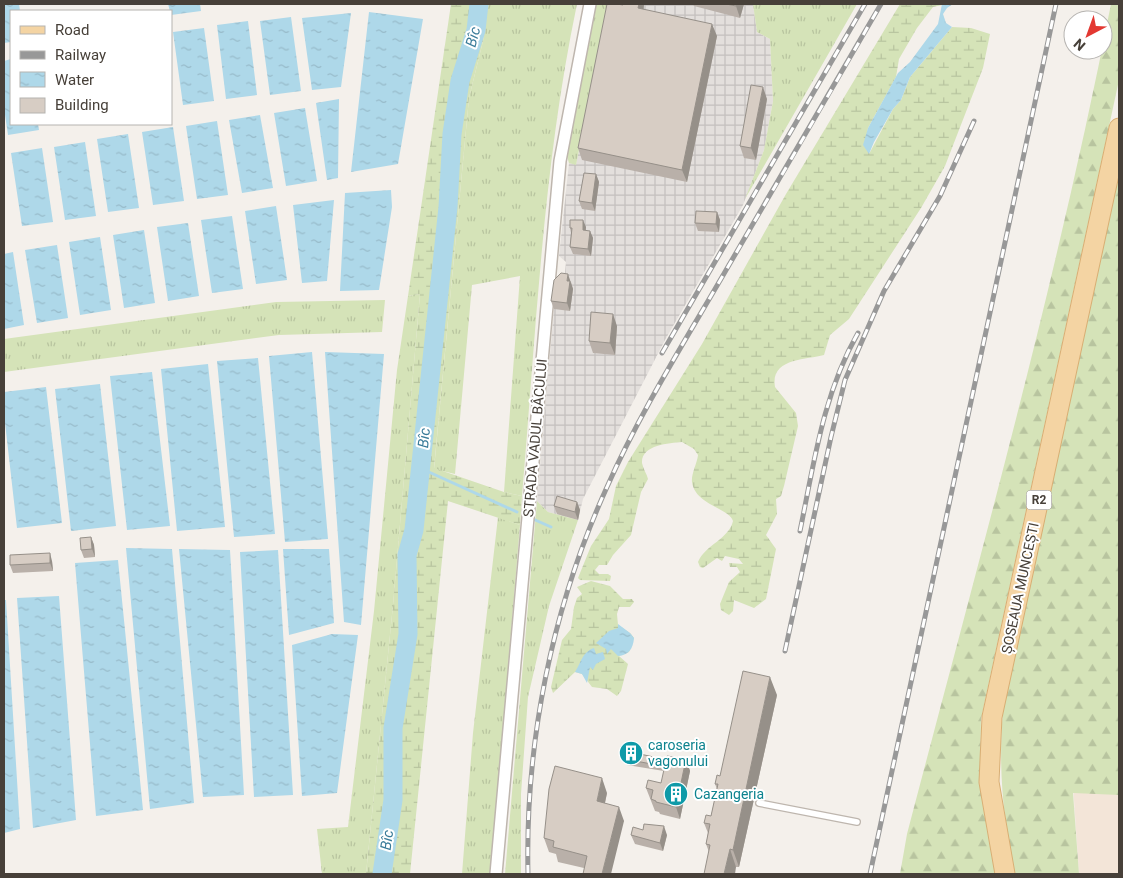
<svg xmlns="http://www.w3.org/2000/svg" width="1123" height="878" viewBox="0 0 1123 878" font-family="Roboto,sans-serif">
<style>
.commercial{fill:#f3e5d8}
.industrial{fill:url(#industrial-grid)}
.grass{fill:url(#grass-tufts)}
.forest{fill:url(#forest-firs)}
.wetland{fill:url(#wetland-marsh)}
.water{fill:url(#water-ripples)}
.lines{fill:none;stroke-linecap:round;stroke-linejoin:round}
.stream{stroke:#aed8e9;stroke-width:3}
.river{stroke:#aed8e9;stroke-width:19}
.service-casing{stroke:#beb6ae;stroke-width:8}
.minor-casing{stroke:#beb6ae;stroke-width:14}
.primary-casing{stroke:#d8ae74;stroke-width:21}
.service{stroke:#fff;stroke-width:5.5}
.minor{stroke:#fff;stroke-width:11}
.primary{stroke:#f4d4a3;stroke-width:19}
.rail-casing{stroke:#989898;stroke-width:5}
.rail{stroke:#fff;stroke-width:3;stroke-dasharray:9;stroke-linecap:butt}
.wall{fill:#b9b0a9}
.shaded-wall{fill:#969089}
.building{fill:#d7cdc4;stroke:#969089}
.labels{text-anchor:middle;stroke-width:4;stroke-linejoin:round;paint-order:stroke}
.shield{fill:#fff;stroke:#7e7974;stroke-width:1}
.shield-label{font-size:12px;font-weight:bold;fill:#474039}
.street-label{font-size:14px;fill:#474039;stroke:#fff}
.culture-label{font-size:14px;fill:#0d838f;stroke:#fff;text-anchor:start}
.water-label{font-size:15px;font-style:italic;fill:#397b99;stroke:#fff}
</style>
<defs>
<pattern id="industrial-grid" width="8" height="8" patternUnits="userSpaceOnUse" patternTransform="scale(1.25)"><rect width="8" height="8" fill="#e3dfdc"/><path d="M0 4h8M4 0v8" fill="none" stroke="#c4c0be"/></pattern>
<pattern id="grass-tufts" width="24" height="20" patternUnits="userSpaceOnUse" patternTransform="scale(1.25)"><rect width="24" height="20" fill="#d5e3b8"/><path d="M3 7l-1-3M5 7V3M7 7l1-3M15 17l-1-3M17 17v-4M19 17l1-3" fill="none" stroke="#b8c49f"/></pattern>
<pattern id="forest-firs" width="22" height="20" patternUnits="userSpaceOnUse" patternTransform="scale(1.25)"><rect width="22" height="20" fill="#d5e3b8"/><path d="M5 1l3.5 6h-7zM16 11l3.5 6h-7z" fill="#b8c49f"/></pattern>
<pattern id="wetland-marsh" width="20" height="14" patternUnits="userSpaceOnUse" patternTransform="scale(1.25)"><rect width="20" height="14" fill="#d5e3b8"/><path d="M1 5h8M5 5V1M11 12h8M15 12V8" fill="none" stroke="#b8c49f"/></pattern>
<pattern id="water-ripples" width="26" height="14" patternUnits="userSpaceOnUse" patternTransform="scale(1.25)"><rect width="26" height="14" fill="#aed8e9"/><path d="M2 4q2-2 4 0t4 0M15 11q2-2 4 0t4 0" fill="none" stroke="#97bac9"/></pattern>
</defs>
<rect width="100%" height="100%" fill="#f4f0eb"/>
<!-- commercial -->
<path class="commercial" d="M 1119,481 L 1119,874 L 1079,874 L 1070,740 Z"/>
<!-- industrial -->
<path class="industrial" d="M 608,4 L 753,4 L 757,32 L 770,39 L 773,101 L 764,150 L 743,205 L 665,340 L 583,499 L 578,520 L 548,512 L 537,501 L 554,309 L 556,288 L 564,281 L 566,262 L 559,256 L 569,163 L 576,164 Z"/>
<!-- grass -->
<path class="grass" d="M 488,4 L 577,4 C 543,165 536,332 522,496 L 504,492 L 520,276 L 472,285 L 455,474 L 434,469 L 469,98 L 483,41 Z
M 596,4 L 608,4 L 576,165 L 569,163 L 566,153 Z
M 753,4 L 857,4 L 745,199 L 764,150 L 773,101 L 770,39 L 757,32 Z
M 420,294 L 393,605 L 366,874 L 322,874 L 317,829 L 348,827 L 374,611 L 397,370 L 408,296 Z
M 385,300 L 382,332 L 279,335 L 4,372 L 4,339 L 276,302 Z
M 537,501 L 548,512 L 578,520 L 549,606 L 528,697 L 521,794 L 521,874 L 505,874 Z
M 498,517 L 520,525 L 491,874 L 462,874 L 473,733 Z"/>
<!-- forest -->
<path class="forest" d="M 1111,4 L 1119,4 L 1119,80 L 981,719 L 980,782 L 997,874 L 900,874 L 907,834 C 979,559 1057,281 1111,4 Z
M 1119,168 L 1119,795 L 1073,793 L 1079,874 L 1015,874 C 1003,820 998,767 1003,711 Z"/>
<!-- wetland -->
<path class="wetland" d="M 451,4 L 488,4 L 483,41 L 469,98 L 434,468 L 504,492 L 522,496 L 520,525 L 448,501 L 410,874 L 366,874 L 393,605 L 420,294 L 408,296 Z
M 900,4 L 947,4 L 933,7 L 917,28 L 899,59 L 896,77 L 868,128 L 865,145 L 869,154 L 893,109 L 901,100 L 910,77 L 952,27 L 971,28 L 990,34 L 983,68 L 945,166 L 921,208 L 849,319 L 830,335 L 824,355 C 806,360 770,358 775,387 L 796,413 L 798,426 L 784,486 L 781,496 L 776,499 L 777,514 L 766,535 L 776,549 L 766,599 L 754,608 L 734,600 L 733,611 L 729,615 L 721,610 L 720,604 L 729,582 L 740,572 L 737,567 L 730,567 L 729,563 L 743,564 L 739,559 L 725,556 L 722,561 L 717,558 L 703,568 L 700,567 L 698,562 C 705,545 729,539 733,521 C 729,508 695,505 692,482 C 691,474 697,464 698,455 L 694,449 L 682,442 C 669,443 641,445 642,463 C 643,469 647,474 648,479 L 641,492 L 631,535 L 613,555 L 607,565 L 599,565 L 595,570 L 599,574 L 608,574 L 611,576 L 610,581 L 580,580 L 578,578 L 591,546 L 609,519 L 616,486 L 628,462 L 702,344 L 786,194 Z
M 591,581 L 610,586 L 623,599 L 632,599 L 634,602 L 630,607 L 619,607 L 617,614 L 618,625 L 630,633 L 634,638 L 629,652 L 619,656 L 628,664 L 621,691 L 617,696 L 607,689 L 592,687 L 582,674 L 575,672 L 553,693 L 551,687 L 562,640 L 571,629 L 574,607 L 577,598 L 582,594 L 577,587 Z"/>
<!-- water -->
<path class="water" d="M 4,4 L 19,4 L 20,11 L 11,11 L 11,42 L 4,43 Z
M 168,4 L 200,4 L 201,11 L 171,15 Z
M 942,4 L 953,4 L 947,8 L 943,14 L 946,23 L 952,27 L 910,77 L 901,100 L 893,109 L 874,142 L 869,154 L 863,145 L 868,128 L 898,73 L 910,62 L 938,24 Z
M 369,12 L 423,19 L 398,164 L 351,172 Z
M 351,13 L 341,87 L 312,90 L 302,18 Z
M 291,17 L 301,91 L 270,95 L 260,21 Z
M 248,21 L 257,95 L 226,99 L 217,25 Z
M 204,28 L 214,101 L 183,105 L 173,32 Z
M 11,59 L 11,124 L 38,124 L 39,130 L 8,135 L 4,108 L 4,61 Z
M 339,99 L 338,178 L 327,180 L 316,103 Z
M 305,108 L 317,181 L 286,186 L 274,113 Z
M 260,115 L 273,188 L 242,193 L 229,120 Z
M 217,121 L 228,195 L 197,199 L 186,126 Z
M 173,127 L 184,201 L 153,205 L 142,132 Z
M 128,134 L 139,208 L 108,212 L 97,139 Z
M 85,142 L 96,216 L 65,220 L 54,147 Z
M 42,148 L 53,222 L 22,226 L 11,153 Z
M 391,190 L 392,207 L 379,290 L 340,291 L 345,193 Z
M 334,200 L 327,281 L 302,283 L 293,205 Z
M 276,206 L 287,280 L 256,284 L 245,211 Z
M 232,216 L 243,289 L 212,293 L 201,220 Z
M 188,223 L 199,296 L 168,301 L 157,227 Z
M 144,230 L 155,303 L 124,308 L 113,235 Z
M 100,237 L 111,310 L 80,315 L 69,242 Z
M 57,245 L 68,318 L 37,323 L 25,250 Z
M 13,252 L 24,325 L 4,329 L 4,254 Z
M 312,352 L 328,539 L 285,542 L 269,356 Z
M 325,352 L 384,354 L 361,625 L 344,622 Z
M 258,358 L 275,534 L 234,537 L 217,361 Z
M 208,364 L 225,527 L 177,531 L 161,369 Z
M 152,372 L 170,526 L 127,530 L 110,376 Z
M 100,384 L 116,526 L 71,531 L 55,389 Z
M 46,387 L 62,523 L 17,528 L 4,414 L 4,392 Z
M 126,548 L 172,549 L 194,803 L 150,809 Z
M 179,549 L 230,550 L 244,795 L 203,797 Z
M 283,549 L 329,549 L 334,623 L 289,635 Z
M 278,550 L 293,795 L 254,797 L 240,552 Z
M 118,560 L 143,810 L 96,816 L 75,563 Z
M 59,596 L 76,820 L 33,828 L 17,598 Z
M 4,600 L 6,600 L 20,829 L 4,833 Z
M 618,624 L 630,633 L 634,638 C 633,649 629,655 618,656 L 611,649 L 607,654 L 606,649 L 596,643 L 609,631 L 618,628 Z
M 332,634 L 358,635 L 337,793 L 302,796 L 292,645 Z
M 594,648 L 596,654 L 603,652 L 605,659 L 596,664 L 593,670 L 590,667 L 587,683 L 582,674 L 575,672 C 581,663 582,652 594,648 Z"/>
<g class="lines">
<!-- stream -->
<path class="stream" d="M 420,468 L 517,512
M 533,519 L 551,527"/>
<!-- river -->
<path class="river" d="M 382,874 L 393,800 L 393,728 L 408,634 L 407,555 L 414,530 L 448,207 L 452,134 L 460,81 L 476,30 L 479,4"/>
<!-- service casing -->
<g class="service-casing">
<path id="service" d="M 759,803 L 857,822"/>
</g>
<!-- minor casing -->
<g class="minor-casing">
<path id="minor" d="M 496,874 L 560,161 L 590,4"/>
</g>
<!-- primary casing -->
<g class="primary-casing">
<path id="primary" d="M 1005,874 L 989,782 L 992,717 L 1119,128"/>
</g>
<!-- service -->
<use href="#service" class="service"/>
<!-- minor -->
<use href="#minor" class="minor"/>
<!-- primary -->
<use href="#primary" class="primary"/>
<!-- rail casing -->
<g class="rail-casing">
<path id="rail" d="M 662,353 L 865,4
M 800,531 C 814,463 823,394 858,333
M 785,651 L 831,437 L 845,380 L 884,291 L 940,196 L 974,121
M 528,874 C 525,742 552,608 607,487 C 641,410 687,338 729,265 C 780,178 831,91 881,4
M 870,874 L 1056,4"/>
</g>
<!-- rail -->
<use href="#rail" class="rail"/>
</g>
<!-- wall -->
<path class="wall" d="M 644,4 L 643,9 L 717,36 L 687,182 L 582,160 L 578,148 L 623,5 Z
M 693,4 L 744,4 L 740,18 L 694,6 Z
M 767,99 L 756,160 L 744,158 L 740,146 Z
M 596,174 L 599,182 L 595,211 L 582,209 L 579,201 Z
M 717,212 L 720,220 L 719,232 L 698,231 L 695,223 Z
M 586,227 L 586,231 L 590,231 L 593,238 L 591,256 L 573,254 L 570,247 L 571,233 L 570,228 Z
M 571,282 L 573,289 L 570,311 L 554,309 L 551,301 Z
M 617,326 L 615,355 L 593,353 L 589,341 Z
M 577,502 L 580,510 L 578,520 L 557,514 L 554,506 Z
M 91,537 L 94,545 L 95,557 L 84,558 L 81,550 Z
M 52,561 L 53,571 L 13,573 L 10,565 Z
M 777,695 L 739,867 L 736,867 L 709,852 L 706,844 L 708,833 L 704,823 L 711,816 L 717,789 L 715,784 Z
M 625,759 L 663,759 L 665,764 L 664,771 L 627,765 Z
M 686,759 L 690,771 L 680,819 L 660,814 L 659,812 L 655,811 L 646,788 L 661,783 Z
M 607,793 L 605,803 L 624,821 L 584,868 L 558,862 L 556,854 L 549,852 L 544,838 Z
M 631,835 L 667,835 L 663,851 L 635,844 Z"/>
<!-- shaded-wall -->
<path class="shaded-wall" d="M 639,4 L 644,4 L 643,20 L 638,8 Z
M 736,4 L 744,4 L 740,18 L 736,6 Z
M 712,24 L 717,36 L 687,182 L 682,170 Z
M 763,87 L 767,99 L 756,160 L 751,148 Z
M 596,174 L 599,182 L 595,211 L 592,203 Z
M 717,212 L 720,220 L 719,232 L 716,224 Z
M 583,220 L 586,227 L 585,237 L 583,230 Z
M 590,231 L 593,238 L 591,256 L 588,249 Z
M 568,274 L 573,289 L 570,311 L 567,303 L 567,281 Z
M 613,314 L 617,326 L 615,355 L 610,343 Z
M 577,502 L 580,510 L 578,520 L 575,512 Z
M 91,537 L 94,545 L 95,557 L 92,549 Z
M 50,553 L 52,561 L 53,571 L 50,563 Z
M 770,677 L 777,695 L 739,867 L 733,850 Z
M 663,759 L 665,764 L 664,771 L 662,766 Z
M 686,759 L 690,771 L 680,819 L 676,807 Z
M 602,778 L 607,793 L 602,816 L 597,801 Z
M 619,807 L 624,821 L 611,874 L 602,874 Z
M 664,826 L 667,835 L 663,851 L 660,843 Z
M 730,849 L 736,867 L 735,874 L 724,874 Z"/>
<!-- building -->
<path class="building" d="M 607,4 L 617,4 L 623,5 L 623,4 L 639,4 L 638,8 L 712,24 L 682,170 L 578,148 Z
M 726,4 L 736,4 L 736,6 Z
M 751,85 L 763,87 L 751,148 L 740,146 Z
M 584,173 L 596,174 L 592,203 L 579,201 Z
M 696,211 L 717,212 L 716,224 L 695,223 Z
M 570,220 L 583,220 L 583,230 L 590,231 L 588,249 L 570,247 L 572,228 L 570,228 Z
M 561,273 L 568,274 L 567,281 L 570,281 L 567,303 L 551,301 L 554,280 Z
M 591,312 L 613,314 L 610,343 L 589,341 Z
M 557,496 L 577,502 L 575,512 L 554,506 Z
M 91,537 L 92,549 L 81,550 L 80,538 Z
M 50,553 L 50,563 L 10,565 L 10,555 Z
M 743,671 L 770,677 L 733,850 L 730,849 L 724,874 L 704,874 L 710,845 L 706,844 L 710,824 L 704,823 L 706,815 L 711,816 L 718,784 L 715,784 L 717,775 L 720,776 Z
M 626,751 L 663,759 L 662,766 L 625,759 Z
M 667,756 L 686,759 L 676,807 L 656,802 L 656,801 L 651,799 L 653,790 L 646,788 L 648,780 L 661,783 Z
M 555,766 L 602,778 L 597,801 L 619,807 L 602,874 L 583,874 L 587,856 L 553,847 L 554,841 L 544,838 L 549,789 Z
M 644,824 L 664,826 L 660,843 L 631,835 L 633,827 L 643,830 Z"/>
<!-- icons -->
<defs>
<g id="building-disc" transform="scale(1.25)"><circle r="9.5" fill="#0f9aa8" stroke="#fff"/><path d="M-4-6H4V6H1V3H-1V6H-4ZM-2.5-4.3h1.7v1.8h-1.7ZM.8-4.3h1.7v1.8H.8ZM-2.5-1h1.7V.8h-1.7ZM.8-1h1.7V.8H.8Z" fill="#fff"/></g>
</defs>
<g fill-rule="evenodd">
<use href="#building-disc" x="631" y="753"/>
<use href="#building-disc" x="676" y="794"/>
</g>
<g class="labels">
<!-- shield labels -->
<rect class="shield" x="1026.5" y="490.5" width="25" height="19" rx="4"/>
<g class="shield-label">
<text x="1039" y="504">R2</text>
</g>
<!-- street labels -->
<g class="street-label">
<text transform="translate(535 438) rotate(-85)" y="5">STRADA VADUL BÂCULUI</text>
<text transform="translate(1020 588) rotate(-78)" y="5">ȘOSEAUA MUNCEȘTI</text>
</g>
<!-- culture labels -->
<g class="culture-label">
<text x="648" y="750">caroseria<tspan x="648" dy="16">vagonului</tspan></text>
<text x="694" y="799">Cazangeria</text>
</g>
<!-- water labels -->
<g class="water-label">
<text transform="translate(473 37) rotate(-75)" y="5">Bîc</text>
<text transform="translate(424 438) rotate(-84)" y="5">Bîc</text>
<text transform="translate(387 840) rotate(-82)" y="5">Bîc</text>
</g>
</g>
<!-- border -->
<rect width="1123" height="878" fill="none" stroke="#474039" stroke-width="10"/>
<!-- legend -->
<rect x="10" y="10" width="162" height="115" fill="#ffffff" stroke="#b5b3b0"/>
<rect x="20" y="26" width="25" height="8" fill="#f4d4a3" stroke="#b5b3b0"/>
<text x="55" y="35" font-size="15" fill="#474039">Road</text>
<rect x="20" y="51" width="25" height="8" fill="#989898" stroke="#b5b3b0"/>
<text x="55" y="60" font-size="15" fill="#474039">Railway</text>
<rect x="20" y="72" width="25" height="15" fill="url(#water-ripples)" stroke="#b5b3b0"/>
<text x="55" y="85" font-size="15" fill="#474039">Water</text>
<rect x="20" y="98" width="25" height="15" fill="#d7cdc4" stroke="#b5b3b0"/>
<text x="55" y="110" font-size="15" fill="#474039">Building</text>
<!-- north arrow -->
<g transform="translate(1088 35) rotate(221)"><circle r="24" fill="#ffffff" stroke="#b5b3b0"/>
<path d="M0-4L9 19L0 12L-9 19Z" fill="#e33832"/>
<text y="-8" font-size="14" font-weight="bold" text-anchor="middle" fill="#474039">N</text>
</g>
</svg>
